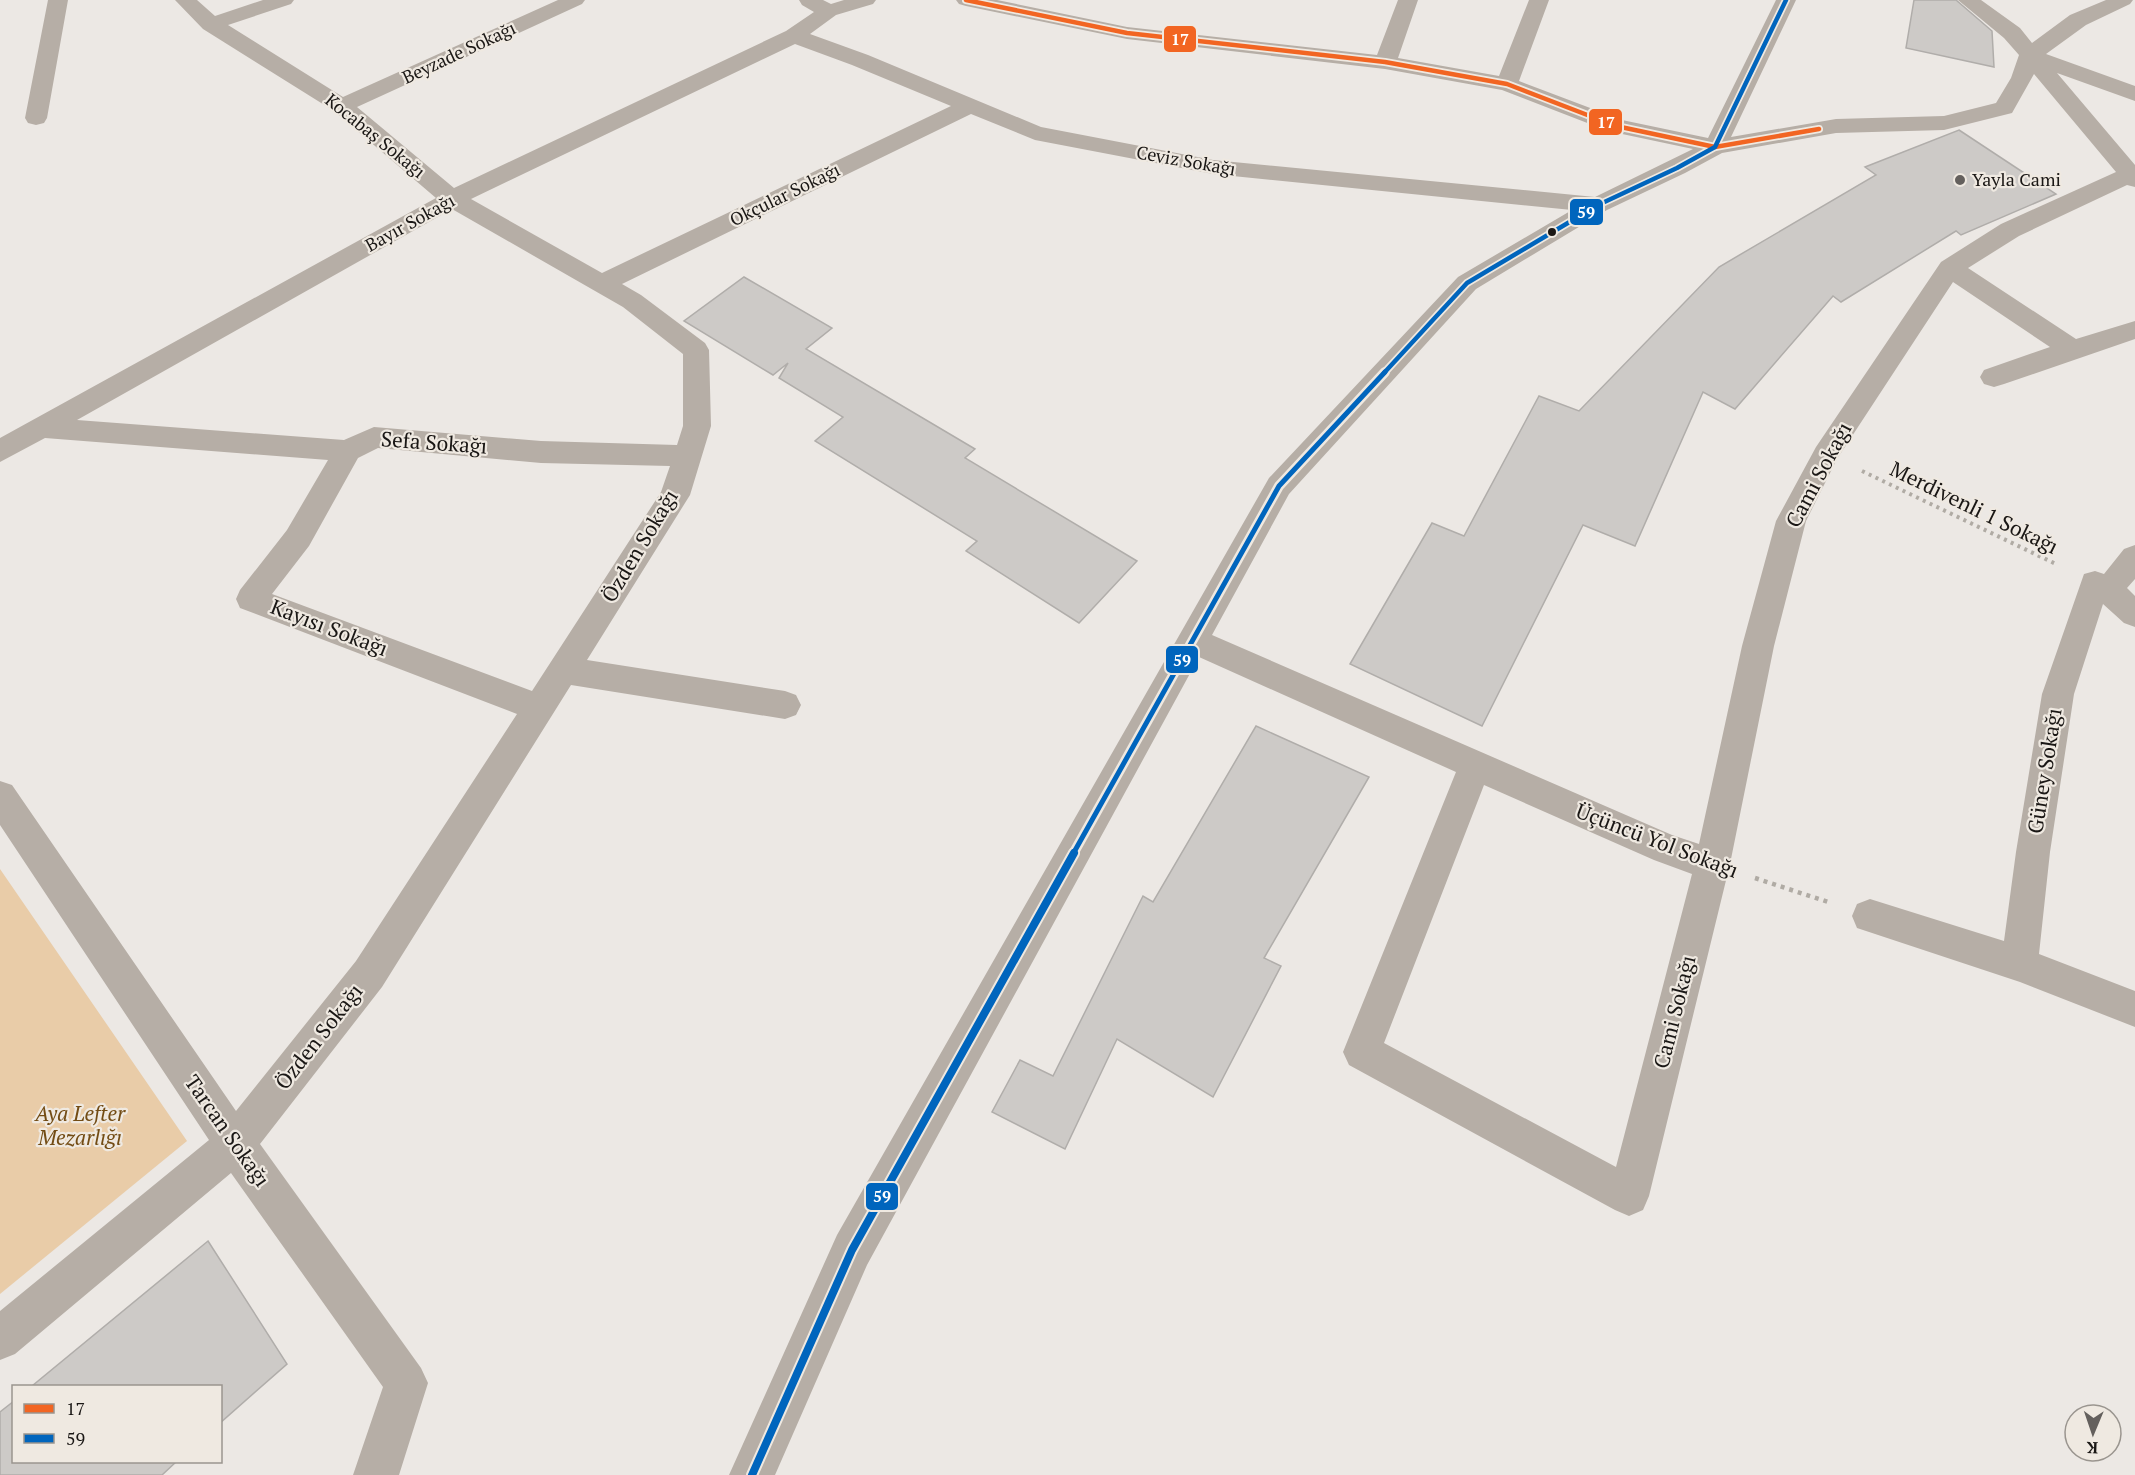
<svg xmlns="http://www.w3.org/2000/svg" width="2135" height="1475" viewBox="0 0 2135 1475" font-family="'PT Serif',serif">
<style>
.green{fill:#e9cca8}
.building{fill:#cdcac7;stroke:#b0adaa;stroke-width:1.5}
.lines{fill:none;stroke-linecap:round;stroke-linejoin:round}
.path-far1{stroke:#b0aba4;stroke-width:4;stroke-dasharray:3 4.5;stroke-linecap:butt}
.path{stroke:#b0aba4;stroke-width:4.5;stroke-dasharray:4 5;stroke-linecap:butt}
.minor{fill:#b6aea6;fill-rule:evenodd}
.bus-1-casing{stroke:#efe9e1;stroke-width:8}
.bus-2-far2-casing{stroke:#efe9e1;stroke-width:8}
.bus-2-far1-casing{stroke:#efe9e1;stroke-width:10}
.bus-2-casing{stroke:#efe9e1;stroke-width:12}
.bus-1{stroke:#f26522;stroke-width:4.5}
.bus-2-far2{stroke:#0065bd;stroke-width:4.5}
.bus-2-far1{stroke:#0065bd;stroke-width:5}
.bus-2{stroke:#0065bd;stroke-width:8}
.poi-dot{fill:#64605d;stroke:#efe9e1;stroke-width:2}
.bus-dot{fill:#1a1715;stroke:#efe9e1;stroke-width:2}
.labels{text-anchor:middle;stroke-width:4.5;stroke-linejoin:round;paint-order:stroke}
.far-street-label{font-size:18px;fill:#1a1715;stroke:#efe9e1}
.far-poi-label{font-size:18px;fill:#1a1715;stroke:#efe9e1;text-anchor:start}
.street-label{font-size:21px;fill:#1a1715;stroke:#efe9e1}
.park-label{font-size:21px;font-style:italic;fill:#734c14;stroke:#efe9e1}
.line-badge{stroke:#efe9e1;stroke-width:2}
.badge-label{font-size:16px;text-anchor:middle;font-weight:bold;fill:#fff}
</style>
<rect width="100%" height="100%" fill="#ece8e4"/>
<!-- green -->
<path class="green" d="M 0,869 L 187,1141 L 0,1294 Z"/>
<!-- building -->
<path class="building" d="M 1914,0 L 1956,0 L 1992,31 L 1994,67 L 1906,48 Z
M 1959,130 L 2056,194 L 1961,235 L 1956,231 L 1841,302 L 1833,296 L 1735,409 L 1703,392 L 1635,546 L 1583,525 L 1482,726 L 1350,664 L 1432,523 L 1464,536 L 1539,396 L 1579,411 L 1719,267 L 1876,175 L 1865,167 Z
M 744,277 L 832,328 L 806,349 L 975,449 L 965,458 L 1137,561 L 1079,623 L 966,551 L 977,541 L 815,441 L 843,417 L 779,378 L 788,363 L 773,375 L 684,321 Z
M 1256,726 L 1369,777 L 1264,958 L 1281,966 L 1213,1097 L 1117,1039 L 1065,1149 L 992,1112 L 1020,1060 L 1053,1076 L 1143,896 L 1153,902 Z
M 208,1241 L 287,1364 L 220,1423 L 220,1386 L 32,1386 Z
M 14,1401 L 14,1461 L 177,1461 L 162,1475 L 0,1475 L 0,1412 Z"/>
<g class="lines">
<!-- path-far1 -->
<path class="path-far1" d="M 1862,471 L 2058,565"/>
<!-- path -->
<path class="path" d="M 1755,878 L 1828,902"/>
<!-- minor -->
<path class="minor" d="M 48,0 L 68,0 L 47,118 L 44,123 L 36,125 L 28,123 L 25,118 Z
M 175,0 L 197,0 L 215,16 L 263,0 L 294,0 L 291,4 L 228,25 L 343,97 L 558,0 L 585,0 L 582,4 L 357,107 L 454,188 L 786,31 L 814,12 L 802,5 L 799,0 L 823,0 L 831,4 L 844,0 L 876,0 L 873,4 L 836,15 L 810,34 L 868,55 L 1041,127 L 1213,160 L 1595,197 L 1693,149 L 1608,131 L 1502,90 L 1385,69 L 1127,39 L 966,6 L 959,4 L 956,0 L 997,0 L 1127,27 L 1377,55 L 1398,0 L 1418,0 L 1398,58 L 1499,76 L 1529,0 L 1549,0 L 1519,81 L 1622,120 L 1708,138 L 1776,0 L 1796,0 L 1731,137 L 1836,119 L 1944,116 L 1996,103 L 2011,78 L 2019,55 L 2004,38 L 1958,0 L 1981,0 L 2020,28 L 2032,43 L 2070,15 L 2106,0 L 2133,0 L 2130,4 L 2086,25 L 2046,54 L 2135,86 L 2135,101 L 2057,73 L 2135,165 L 2135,187 L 2127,185 L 2019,236 L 1968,268 L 2076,339 L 2135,321 L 2135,339 L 2004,384 L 1994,387 L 1984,384 L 1980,377 L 1984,370 L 2050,347 L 1953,282 L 1837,459 L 1806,521 L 1774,646 L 1730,864 L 1649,1196 L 1643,1210 L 1629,1216 L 1615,1210 L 1349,1065 L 1343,1052 L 1456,772 L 1199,657 L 867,1265 L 775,1475 L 729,1475 L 837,1235 L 1269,478 L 1458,277 L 1572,210 L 1213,174 L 1035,140 L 971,114 L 622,284 L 641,295 L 705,343 L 709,350 L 711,426 L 690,495 L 587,660 L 785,691 L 796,695 L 801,705 L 796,715 L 785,719 L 571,685 L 382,987 L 260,1144 L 421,1368 L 428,1383 L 399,1475 L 353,1475 L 383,1387 L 231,1173 L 15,1354 L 0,1360 L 0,1311 L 209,1140 L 0,825 L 0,781 L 12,785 L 236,1111 L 356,961 L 517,714 L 240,608 L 236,599 L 240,590 L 287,530 L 328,460 L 45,438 L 0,462 L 0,438 L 436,198 L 334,111 L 203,29 ZM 795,44 L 852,65 L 951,106 L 602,273 L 471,199 ZM 2034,74 L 2116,172 L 2001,224 L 1941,262 L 1816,447 L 1776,521 L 1742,646 L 1699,844 L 1672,835 L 1212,635 L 1289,494 L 1476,289 L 1607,210 L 1685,173 L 1722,153 L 1836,133 L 1944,130 L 2012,113 ZM 452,209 L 623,307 L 683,354 L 683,426 L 677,445 L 541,441 L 374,427 L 344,440 L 77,420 ZM 378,448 L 541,463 L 670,466 L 661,492 L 532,691 L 272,594 L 309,546 L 358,458 ZM 1484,785 L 1654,860 L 1692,874 L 1616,1167 L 1384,1043 Z
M 2135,545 L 2135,579 L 2127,588 L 2135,596 L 2135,627 L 2124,623 L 2103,604 L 2074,694 L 2050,852 L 2039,954 L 2135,991 L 2135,1027 L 2020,982 L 1857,928 L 1852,916 L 1857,904 L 1870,899 L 2004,941 L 2016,852 L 2042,694 L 2084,574 L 2095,571 L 2104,574 L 2124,549 Z"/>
<!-- bus-1 casing -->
<g class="bus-1-casing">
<path id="bus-1" d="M 966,0 L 1127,33 L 1385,62 L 1507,84 L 1616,126 L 1715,147 L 1819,129"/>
</g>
<!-- bus-2-far2 casing -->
<g class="bus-2-far2-casing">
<path id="bus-2-far2" d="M 1384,373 L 1467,283 L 1598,205 L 1677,168 L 1715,147 L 1786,0"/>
</g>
<!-- bus-2-far1 casing -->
<g class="bus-2-far1-casing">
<path id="bus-2-far1" d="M 1073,854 L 1279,486 L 1385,372"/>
</g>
<!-- bus-2 casing -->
<g class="bus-2-casing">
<path id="bus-2" d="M 752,1475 L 852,1250 L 1074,853"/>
</g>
<!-- bus-1 -->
<use href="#bus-1" class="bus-1"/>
<!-- bus-2-far2 -->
<use href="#bus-2-far2" class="bus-2-far2"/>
<!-- bus-2-far1 -->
<use href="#bus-2-far1" class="bus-2-far1"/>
<!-- bus-2 -->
<use href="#bus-2" class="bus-2"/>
</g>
<!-- markers -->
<circle class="poi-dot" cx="1960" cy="180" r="6"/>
<circle class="bus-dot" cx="1552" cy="232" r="5"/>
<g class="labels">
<!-- far-street labels -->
<g class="far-street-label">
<text transform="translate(459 53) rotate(-25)" y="6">Beyzade Sokağı</text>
<text transform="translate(375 136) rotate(39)" y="6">Kocabaş Sokağı</text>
<text transform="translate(1186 161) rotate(10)" y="6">Ceviz Sokağı</text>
<text transform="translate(785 195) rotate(-26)" y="6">Okçular Sokağı</text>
<text transform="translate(410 223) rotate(-29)" y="6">Bayır Sokağı</text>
</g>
<!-- far-poi labels -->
<g class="far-poi-label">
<text x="1972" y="186">Yayla Cami</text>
</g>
<!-- street labels -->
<g class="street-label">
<text transform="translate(434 443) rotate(4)" y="7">Sefa Sokağı</text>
<text transform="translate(1819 475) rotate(-62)" y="7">Cami Sokağı</text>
<text transform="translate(1974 508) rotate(26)" y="7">Merdivenli 1 Sokağı</text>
<text transform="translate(640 546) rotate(-59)" y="7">Özden Sokağı</text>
<text transform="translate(329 628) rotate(21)" y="7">Kayısı Sokağı</text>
<text transform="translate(2045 771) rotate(-81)" y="7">Güney Sokağı</text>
<text transform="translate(1657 841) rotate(21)" y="7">Üçüncü Yol Sokağı</text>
<text transform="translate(1675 1012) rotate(-76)" y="7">Cami Sokağı</text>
<text transform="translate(319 1037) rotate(-52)" y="7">Özden Sokağı</text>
<text transform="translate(227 1131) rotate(55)" y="7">Tarcan Sokağı</text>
</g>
<!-- park labels -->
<g class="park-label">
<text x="80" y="1121">Aya Lefter<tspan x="80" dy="24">Mezarlığı</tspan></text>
</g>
</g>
<g class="line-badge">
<rect x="1163" y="25" width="34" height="28" rx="6" fill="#f26522"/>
<rect x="1588" y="108" width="35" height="28" rx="6" fill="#f26522"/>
<rect x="1569" y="198" width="35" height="28" rx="6" fill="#0065bd"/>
<rect x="1165" y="645" width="34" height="29" rx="6" fill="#0065bd"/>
<rect x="865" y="1182" width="34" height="29" rx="6" fill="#0065bd"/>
</g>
<g class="badge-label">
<text x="1180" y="45">17</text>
<text x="1606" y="128">17</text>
<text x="1586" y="218">59</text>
<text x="1182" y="666">59</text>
<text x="882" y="1202">59</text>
</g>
<!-- legend -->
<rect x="12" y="1385" width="210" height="78" fill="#efe9e1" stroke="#9a958f" stroke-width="1.5"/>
<rect x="24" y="1404" width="30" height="9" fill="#f26522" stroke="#9a958f" stroke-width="1.5"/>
<text x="66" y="1415" font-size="18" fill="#1a1715">17</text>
<rect x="24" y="1434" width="30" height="9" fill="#0065bd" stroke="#9a958f" stroke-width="1.5"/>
<text x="66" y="1445" font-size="18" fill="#1a1715">59</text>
<!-- north arrow -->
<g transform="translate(2093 1433) rotate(182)"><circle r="28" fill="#efe9e1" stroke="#9a958f" stroke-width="1.5"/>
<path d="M0-4.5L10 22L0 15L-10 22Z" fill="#64605d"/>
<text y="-9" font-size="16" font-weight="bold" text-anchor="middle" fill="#1a1715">K</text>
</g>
</svg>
